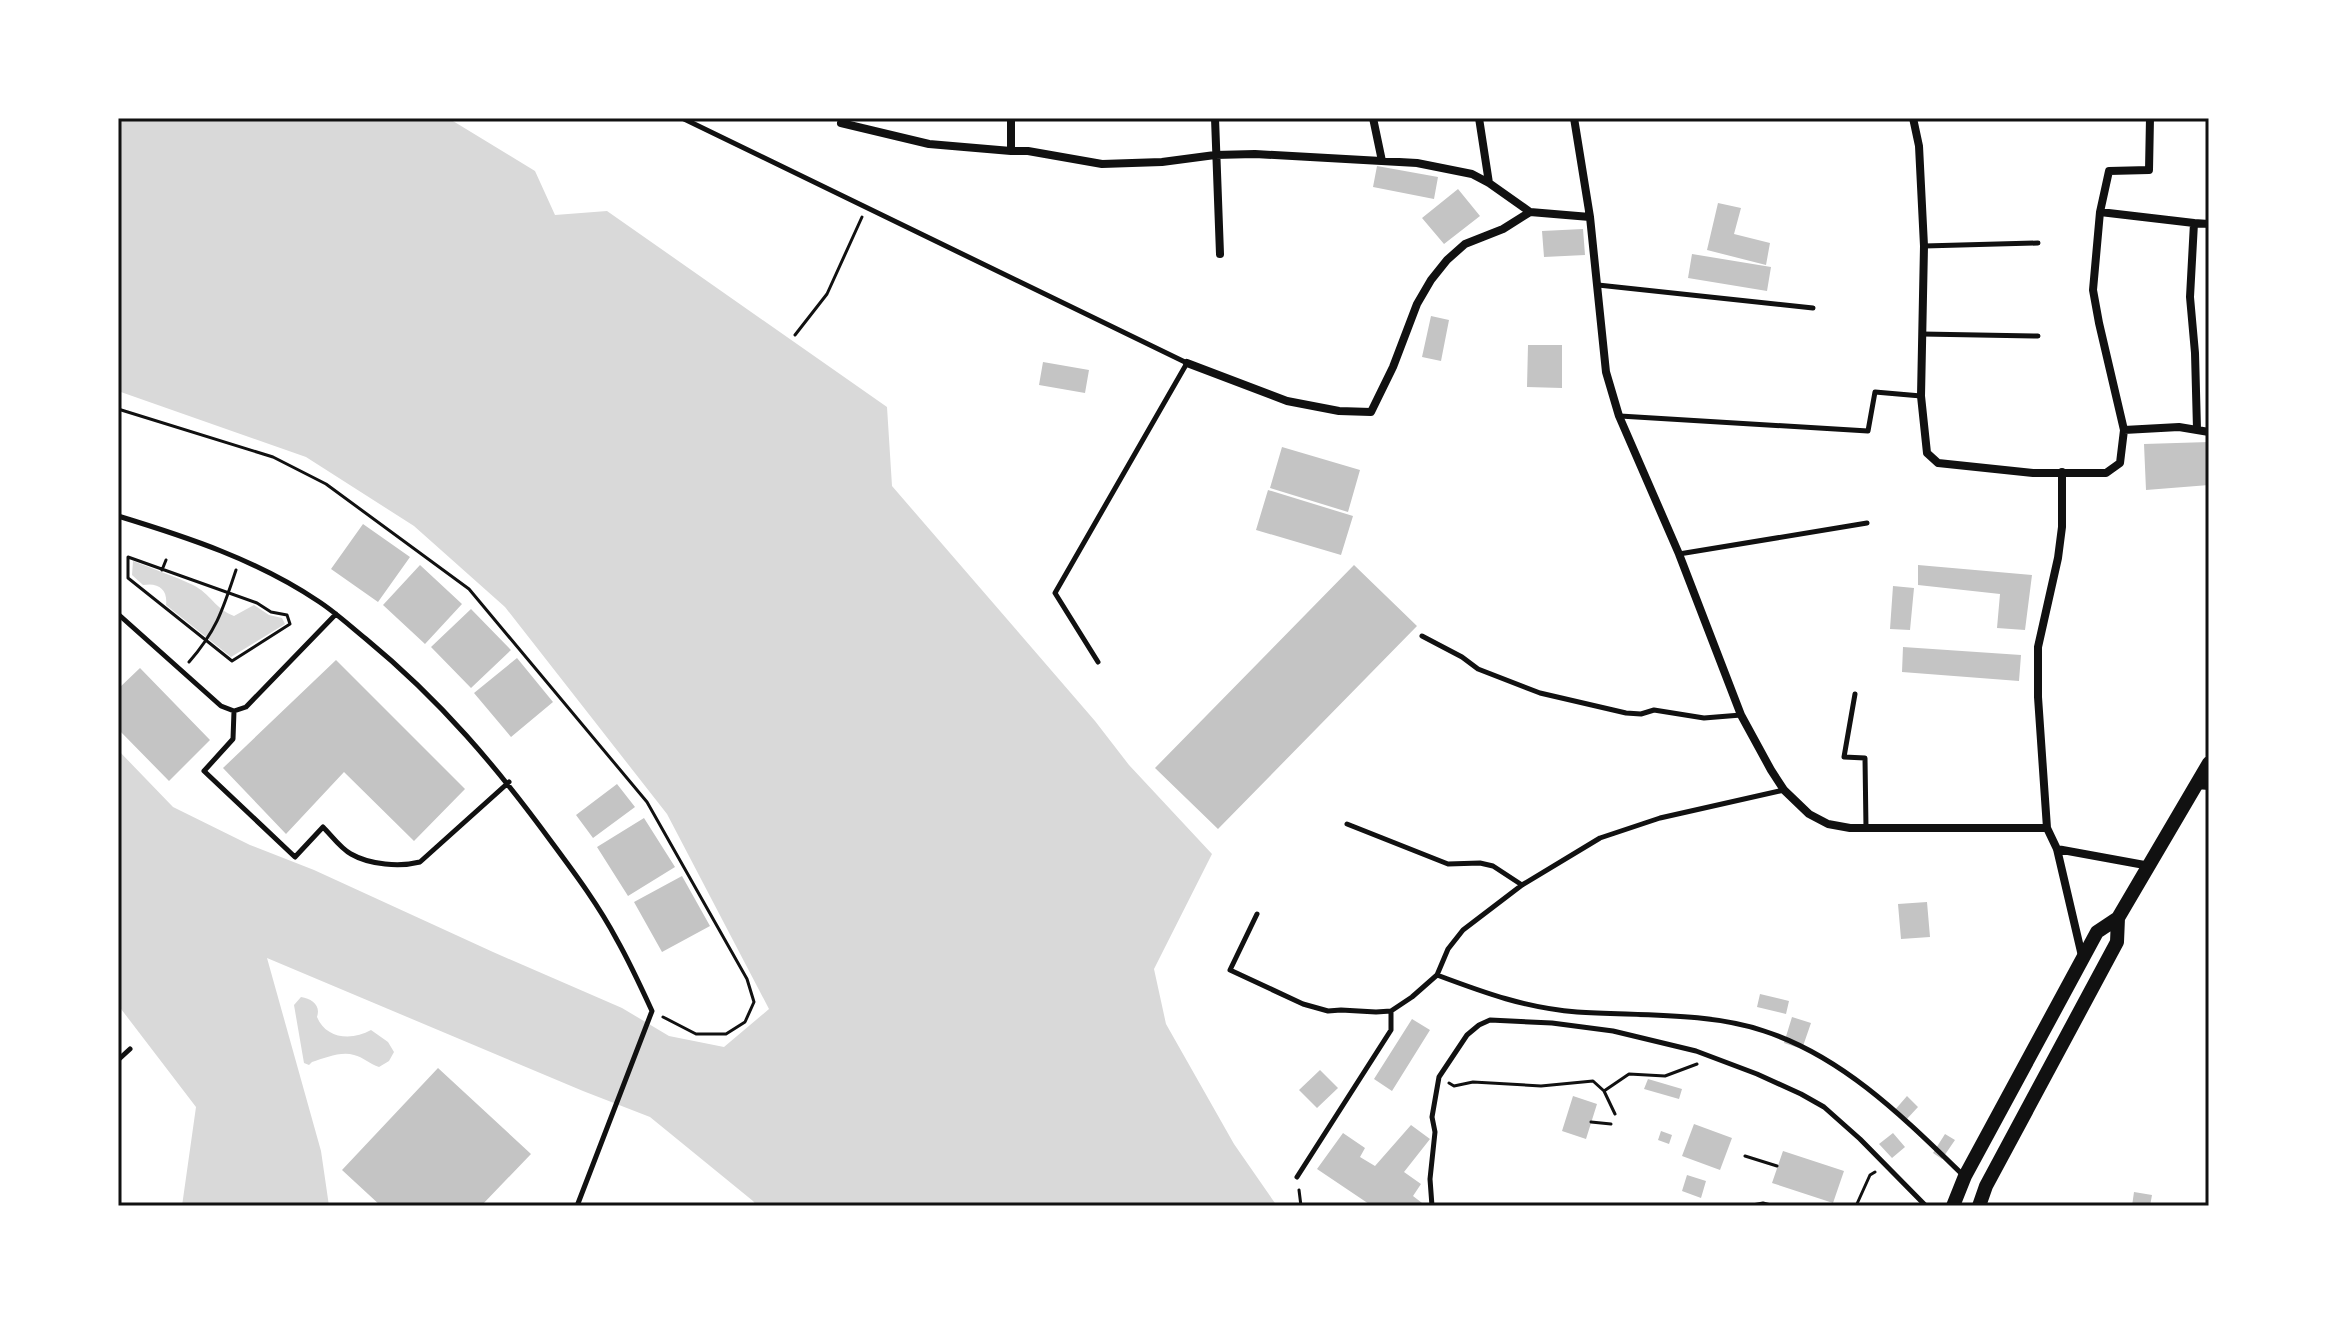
<svg xmlns="http://www.w3.org/2000/svg" width="2327" height="1324" viewBox="0 0 2327 1324" font-family="Overpass,sans-serif">
<style>
.water{fill:#d9d9d9}
.building{fill:#c4c4c4}
.lines{fill:none;stroke-linecap:round;stroke-linejoin:round}
.path{stroke:#111;stroke-width:3}
.service{stroke:#111;stroke-width:5}
.minor{stroke:#111;stroke-width:8}
.primary{stroke:#111;stroke-width:14}
.neatline{fill:none;stroke:#111;stroke-width:3}
</style>
<rect width="100%" height="100%" fill="#fff"/>
<!-- water -->
<path class="water" d="M 118,118 L 448,118 L 535,171 L 555,215 L 607,211 L 887,407 L 892,486 L 1095,721 L 1129,765 L 1212,854 L 1154,969 L 1166,1024 L 1234,1144 L 1277,1206 L 757,1206 L 753,1201 L 650,1117 L 583,1091 L 267,958 L 321,1151 L 329,1206 L 182,1206 L 196,1107 L 118,1005 L 118,750 L 173,807 L 250,845 L 314,870 L 493,952 L 622,1008 L 669,1036 L 724,1047 L 769,1009 L 667,814 L 505,607 L 414,526 L 306,457 L 118,391 Z
M 133,561 C 153,569 174,576 193,585 C 211,594 215,609 234,616 L 254,605 L 269,615 L 282,618 L 285,624 L 231,657 L 166,605 C 168,590 159,582 143,585 L 132,575 Z
M 301,997 C 312,999 321,1005 317,1017 C 326,1039 352,1041 371,1030 L 388,1042 L 394,1052 L 389,1061 L 379,1067 C 370,1064 363,1057 354,1055 C 341,1051 325,1058 312,1062 L 309,1065 L 304,1063 L 294,1005 Z"/>
<!-- building -->
<path class="building" d="M 1377,166 L 1438,177 L 1434,199 L 1373,187 Z
M 1458,189 L 1480,216 L 1444,244 L 1422,218 Z
M 1718,203 L 1741,208 L 1734,234 L 1770,243 L 1766,265 L 1707,250 Z
M 1583,229 L 1585,255 L 1544,257 L 1542,231 Z
M 1692,254 L 1771,267 L 1767,291 L 1688,278 Z
M 1431,316 L 1449,320 L 1441,361 L 1422,357 Z
M 1528,345 L 1562,345 L 1562,388 L 1527,387 Z
M 1043,362 L 1089,370 L 1085,393 L 1039,385 Z
M 2209,442 L 2209,485 L 2146,490 L 2144,444 Z
M 1282,447 L 1360,470 L 1348,512 L 1270,488 Z
M 1268,490 L 1353,516 L 1341,555 L 1256,530 Z
M 363,524 L 410,557 L 378,602 L 331,569 Z
M 420,565 L 462,604 L 425,644 L 383,605 Z
M 1354,565 L 1417,626 L 1218,829 L 1155,768 Z
M 1918,565 L 2032,575 L 2025,630 L 1997,628 L 2000,594 L 1918,585 Z
M 1893,586 L 1914,588 L 1910,630 L 1890,629 Z
M 471,609 L 511,650 L 471,688 L 431,647 Z
M 1903,647 L 2021,655 L 2019,681 L 1902,672 Z
M 517,658 L 553,702 L 511,737 L 474,693 Z
M 336,660 L 465,789 L 414,841 L 344,772 L 286,834 L 223,768 Z
M 140,668 L 210,740 L 169,781 L 118,729 L 118,689 Z
M 617,784 L 635,807 L 593,838 L 576,815 Z
M 644,818 L 675,867 L 628,896 L 597,847 Z
M 682,876 L 710,926 L 662,952 L 634,902 Z
M 1927,902 L 1930,937 L 1901,939 L 1898,904 Z
M 1760,994 L 1789,1001 L 1786,1014 L 1757,1007 Z
M 1792,1017 L 1811,1023 L 1802,1049 L 1784,1043 Z
M 1412,1019 L 1430,1030 L 1392,1091 L 1374,1079 Z
M 438,1068 L 531,1154 L 481,1206 L 381,1206 L 342,1170 Z
M 1320,1070 L 1338,1088 L 1317,1108 L 1299,1090 Z
M 1648,1079 L 1682,1089 L 1679,1099 L 1644,1089 Z
M 1573,1096 L 1597,1104 L 1586,1139 L 1562,1131 Z
M 1907,1096 L 1918,1107 L 1905,1121 L 1894,1111 Z
M 1694,1124 L 1732,1138 L 1720,1170 L 1682,1156 Z
M 1411,1125 L 1430,1139 L 1404,1172 L 1421,1184 L 1413,1196 L 1426,1206 L 1372,1206 L 1317,1169 L 1343,1133 L 1365,1148 L 1360,1157 L 1375,1166 Z
M 1661,1131 L 1672,1135 L 1669,1144 L 1658,1140 Z
M 1893,1133 L 1905,1147 L 1892,1158 L 1879,1144 Z
M 1945,1134 L 1955,1140 L 1942,1159 L 1933,1153 Z
M 1783,1151 L 1844,1171 L 1833,1203 L 1772,1183 Z
M 1687,1175 L 1706,1181 L 1701,1198 L 1682,1191 Z
M 2134,1192 L 2152,1195 L 2150,1206 L 2132,1206 Z"/>
<g class="lines">
<!-- path -->
<path class="path" d="M 795,335 L 827,294 L 862,217
M 118,409 L 273,457 L 326,484 L 469,589 L 647,802 L 747,979 L 754,1002 L 745,1022 L 726,1034 L 696,1034 L 663,1017
M 128,557 L 257,603 L 271,612 L 287,615 L 290,624 L 232,661 L 128,578 Z
M 162,570 L 166,560
M 189,662 C 217,630 223,609 236,570
M 1449,1083 L 1454,1086 L 1473,1082 L 1541,1086 L 1593,1081 L 1604,1091 L 1615,1114
M 1604,1091 L 1629,1074 L 1665,1076 L 1697,1064
M 1591,1122 L 1611,1124
M 1745,1156 L 1777,1166
M 1299,1190 L 1301,1206
M 1747,1206 L 1763,1203 L 1775,1206
M 1856,1206 L 1870,1175 L 1875,1172"/>
<!-- service -->
<path class="service" d="M 682,118 L 1187,363 L 1055,593 L 1098,662
M 1924,246 L 2038,243
M 1598,285 L 1813,308
M 1922,334 L 2038,336
M 1620,416 L 1868,431 L 1875,392 L 1921,396
M 118,516 C 187,537 257,560 318,601 C 335,612 350,626 366,639 C 440,700 497,767 553,844 C 576,875 599,906 617,940 C 630,963 641,987 652,1011 L 577,1206
M 1679,554 L 1867,523
M 118,614 L 221,706 L 234,711 L 246,707 L 336,614
M 1422,636 L 1462,657 L 1478,669 L 1540,693 L 1626,713 L 1641,714 L 1654,710 L 1704,718 L 1741,715
M 1855,694 L 1844,757 L 1865,758 L 1866,828
M 234,711 L 233,739 L 204,771 L 295,857 L 323,827 C 331,835 341,849 351,854 C 370,865 400,867 420,862 L 509,782
M 1784,790 L 1660,818 L 1600,838 L 1522,885 L 1463,930 L 1448,949 L 1437,975 C 1485,993 1526,1008 1577,1012 C 1636,1016 1709,1012 1764,1031 C 1844,1057 1905,1119 1964,1176
M 1347,824 L 1448,864 L 1480,863 L 1493,866 L 1522,885
M 1257,914 L 1230,970 L 1303,1004 L 1328,1011 L 1341,1010 L 1376,1012 L 1391,1011 L 1412,997 L 1437,975
M 118,1060 L 130,1049
M 1297,1177 L 1391,1030 L 1391,1011
M 1432,1206 L 1430,1179 L 1435,1132 L 1432,1117 L 1439,1077 L 1467,1035 L 1479,1025 L 1490,1020 L 1552,1023 L 1613,1031 L 1696,1051 L 1757,1074 L 1801,1094 L 1824,1107 L 1860,1139 L 1926,1206"/>
<!-- minor -->
<path class="minor" d="M 1011,118 L 1011,151 L 1028,151 L 1102,164 L 1162,162 L 1215,155 L 1255,154 L 1417,163 L 1472,174 L 1489,183 L 1530,212 L 1590,217
M 1215,118 L 1220,254
M 1373,118 L 1382,161
M 1479,118 L 1489,183
M 1574,118 L 1590,217 L 1606,372 L 1619,416 L 1679,554 L 1741,715 L 1771,770 L 1784,790 L 1809,814 L 1828,824 L 1850,828 L 2047,828
M 1913,118 L 1919,146 L 1924,246 L 1921,396 L 1927,453 L 1938,463 L 2033,473 L 2106,473 L 2120,463 L 2124,430 L 2179,427 L 2209,432
M 841,123 L 929,144 L 1011,151
M 2100,212 L 2194,223
M 1187,363 L 1287,401 L 1339,411 L 1371,412 L 1393,367 L 1417,304 L 1431,280 L 1447,260 L 1465,244 L 1503,229 L 1530,212
M 2197,429 L 2195,353 L 2190,297 L 2194,223 L 2209,224
M 2124,430 L 2099,323 L 2093,290 L 2100,212 L 2109,171 L 2149,170 L 2150,118
M 2062,472 L 2062,527 L 2058,558 L 2038,647 L 2038,697 L 2047,828 L 2057,849 L 2082,956
M 2196,785 L 2209,786
M 2057,849 L 2150,866"/>
<!-- primary -->
<path class="primary" d="M 1953,1206 L 1965,1176 L 2097,932 L 2118,918 L 2209,763
M 1979,1206 L 1986,1186 L 2117,942 L 2118,918"/>
</g>
<!-- border -->
<rect width="2327" height="1324" fill="none" stroke="#ffffff" stroke-width="240"/>
<rect x="120" y="120" width="2087" height="1084" class="neatline"/>
</svg>
